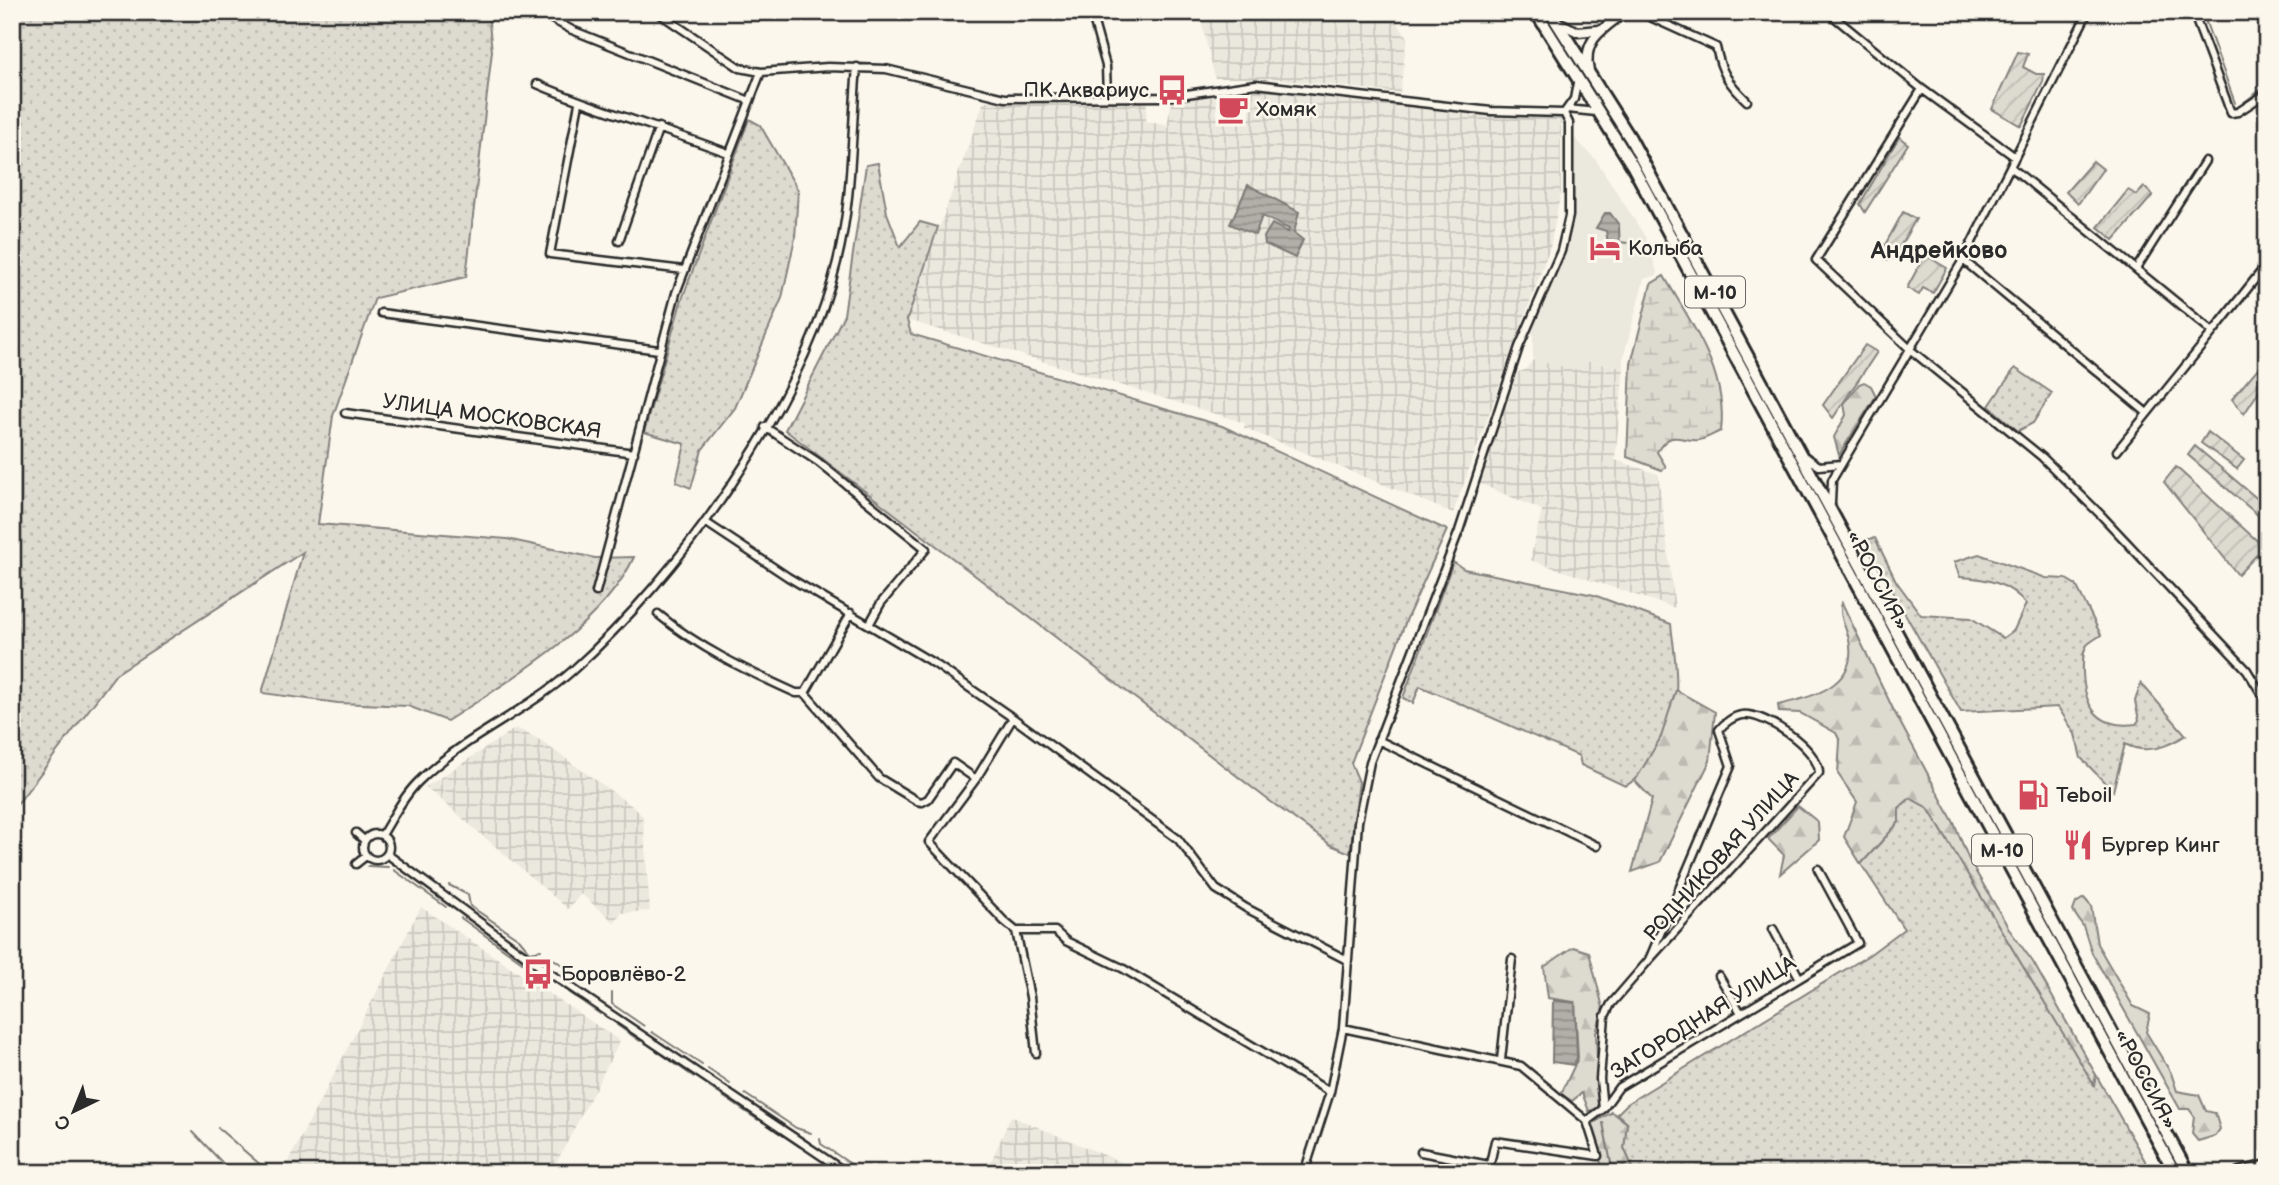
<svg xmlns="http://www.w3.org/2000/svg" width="2279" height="1185" viewBox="0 0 2279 1185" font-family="'Balsamiq Sans',sans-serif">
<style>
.built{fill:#ebe8de}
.industrial{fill:url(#industrial-grid)}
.grass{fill:url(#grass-dots);stroke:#84827e;stroke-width:2}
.forest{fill:url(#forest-firs);stroke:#84827e;stroke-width:2}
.wetland{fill:url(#wetland-marsh);stroke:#84827e;stroke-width:2}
.garden{fill:url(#garden-furrows);stroke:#84827e;stroke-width:2}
.water{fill:url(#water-rules);stroke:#7b7a75;stroke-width:2}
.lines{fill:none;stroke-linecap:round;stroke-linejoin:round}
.stream{stroke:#7b7a75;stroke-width:2}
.minor-casing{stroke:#2b2b2b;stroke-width:11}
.tertiary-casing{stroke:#2b2b2b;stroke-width:13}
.primary-casing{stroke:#2b2b2b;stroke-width:15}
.trunk-casing{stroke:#2b2b2b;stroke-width:16}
.minor{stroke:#fbf7ec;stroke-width:6}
.tertiary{stroke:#fbf7ec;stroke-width:8}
.primary{stroke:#fbf7ec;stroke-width:10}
.trunk{stroke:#fbf7ec;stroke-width:10}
.labels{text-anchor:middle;stroke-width:5;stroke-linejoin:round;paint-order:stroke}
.shield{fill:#fbf7ec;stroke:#696865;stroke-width:2}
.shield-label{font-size:19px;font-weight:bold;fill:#2b2b2b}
.poi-label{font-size:21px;fill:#2b2b2b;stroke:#fbf7ec;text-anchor:start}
.street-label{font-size:21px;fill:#2b2b2b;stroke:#fbf7ec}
.quarter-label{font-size:24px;font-weight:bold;fill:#2b2b2b;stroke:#fbf7ec}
</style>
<defs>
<pattern id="industrial-grid" width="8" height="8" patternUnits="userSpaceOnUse" patternTransform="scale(1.75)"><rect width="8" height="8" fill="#ebe8de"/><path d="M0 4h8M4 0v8" fill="none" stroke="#cac7bf"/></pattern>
<pattern id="grass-dots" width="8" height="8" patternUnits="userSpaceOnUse" patternTransform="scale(1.75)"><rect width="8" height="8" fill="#dddad0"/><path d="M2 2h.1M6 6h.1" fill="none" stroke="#bebbb3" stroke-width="1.8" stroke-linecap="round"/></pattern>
<pattern id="forest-firs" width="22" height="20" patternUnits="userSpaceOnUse" patternTransform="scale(1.75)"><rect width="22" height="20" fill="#dddad0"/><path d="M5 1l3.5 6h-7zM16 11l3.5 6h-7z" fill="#bebbb3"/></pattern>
<pattern id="wetland-marsh" width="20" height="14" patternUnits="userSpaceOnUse" patternTransform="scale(1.75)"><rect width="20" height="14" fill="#dddad0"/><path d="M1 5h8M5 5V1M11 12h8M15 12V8" fill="none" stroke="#bebbb3"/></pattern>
<pattern id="garden-furrows" width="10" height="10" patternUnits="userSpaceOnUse" patternTransform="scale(1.75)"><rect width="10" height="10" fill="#dddad0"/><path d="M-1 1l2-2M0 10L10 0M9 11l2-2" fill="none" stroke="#bebbb3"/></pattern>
<pattern id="water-rules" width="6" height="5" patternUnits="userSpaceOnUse" patternTransform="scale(1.75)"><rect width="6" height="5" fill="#b1afa7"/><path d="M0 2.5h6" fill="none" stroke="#908f88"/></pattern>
</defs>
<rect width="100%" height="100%" fill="#fbf7ec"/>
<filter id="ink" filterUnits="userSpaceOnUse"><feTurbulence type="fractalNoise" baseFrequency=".0143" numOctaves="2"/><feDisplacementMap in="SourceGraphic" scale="14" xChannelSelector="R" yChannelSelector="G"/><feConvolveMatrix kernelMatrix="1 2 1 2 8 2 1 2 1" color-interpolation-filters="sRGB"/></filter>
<g filter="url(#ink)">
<!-- built -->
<path class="built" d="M 1568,131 L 1596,160 L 1646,238 L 1658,275 L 1644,279 L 1623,359 L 1624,367 L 1585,361 L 1578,371 L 1533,360 L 1533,319 L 1561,251 L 1566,217 Z"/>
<!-- industrial -->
<path class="industrial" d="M 1199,12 L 1389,12 L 1407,36 L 1400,93 L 1268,78 L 1215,78 Z
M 1253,87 L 1425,108 L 1561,118 L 1561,192 L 1550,247 L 1453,513 L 1244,428 L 1245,423 L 907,320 L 984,101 L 1147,102 L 1146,122 L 1167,125 L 1172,100 L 1216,94 L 1217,115 L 1249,119 Z
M 1533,360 L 1578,370 L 1584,361 L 1624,367 L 1615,460 L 1658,474 L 1675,608 L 1530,560 L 1542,510 L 1478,483 L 1518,372 L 1525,370 Z
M 516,728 L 538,739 L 635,808 L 643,817 L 650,911 L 622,913 L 614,922 L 581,894 L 568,909 L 426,787 Z
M 421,907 L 620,1041 L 551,1173 L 292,1173 L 285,1168 Z
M 1011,1116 L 1145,1172 L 986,1173 Z"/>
<!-- grass -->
<path class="grass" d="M 12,12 L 488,14 L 492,51 L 466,277 L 375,298 L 333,416 L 318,524 L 507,539 L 595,558 L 634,557 C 603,626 509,681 447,721 L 408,706 L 338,703 L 262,693 L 303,552 L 116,674 L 12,811 Z
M 749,119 L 760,125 L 798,190 L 795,238 L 782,298 L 735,408 L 702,450 L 691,488 L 676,482 L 685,444 L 644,432 L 681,302 Z
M 878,163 L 887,213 L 900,247 L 920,222 L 938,227 L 907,320 L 911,334 L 1222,426 L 1447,530 L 1408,616 L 1351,763 L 1359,782 L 1350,853 L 1331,845 L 1267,799 L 785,430 L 844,315 L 866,165 Z
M 2015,368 L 2052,393 L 2033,423 L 2018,431 L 1989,406 Z
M 1875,538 L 1896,581 L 1921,615 L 1971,618 L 2003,638 L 2014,630 L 2026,604 C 2010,583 1985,578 1960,577 L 1954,562 L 1979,554 L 2046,578 L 2066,579 L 2076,585 L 2101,635 C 2097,638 2091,641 2087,645 C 2082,652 2083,663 2083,672 C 2084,707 2098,729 2136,724 L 2139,720 L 2135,701 L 2141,683 L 2186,735 C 2168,747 2145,755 2125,744 L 2113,791 L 2081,758 L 2075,734 L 2058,707 L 1961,712 L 1863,540 Z
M 1453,562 L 1464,569 L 1594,595 L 1671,624 C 1673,645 1678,670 1676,691 C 1672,716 1648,776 1625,786 L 1581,765 L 1579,756 L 1420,686 L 1413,703 L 1403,698 Z
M 1910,798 L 1928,808 L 2094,1084 L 2096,1075 L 2148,1166 L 2147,1173 L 1635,1173 L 1624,1148 L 1627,1123 L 1617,1114 L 1628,1103 L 1869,955 L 1904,929 L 1861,864 L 1899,822 L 1899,808 Z"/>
<!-- forest -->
<path class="forest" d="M 1864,382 L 1871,386 L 1876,396 L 1839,455 L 1834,437 L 1846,415 L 1844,404 L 1859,384 Z
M 1842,603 L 1894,711 L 1954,823 L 1969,860 L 2011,932 L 2033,962 L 2096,1075 L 2094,1085 L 1928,808 L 1910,798 L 1899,808 L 1899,822 L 1861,864 L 1844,837 L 1857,802 L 1838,774 L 1840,741 L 1836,733 L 1800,713 L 1779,712 L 1778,705 C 1812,697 1859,686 1849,640 C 1846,626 1838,616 1842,603 Z
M 1676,690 L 1715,712 L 1710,761 L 1660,862 L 1632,872 L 1652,799 L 1635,781 L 1661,737 Z
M 1798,806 L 1818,822 L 1819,840 L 1780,874 L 1784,855 L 1768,839 Z
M 2084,898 L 2091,906 L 2097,944 L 2133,1006 L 2150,1014 L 2146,1032 L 2171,1073 L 2177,1091 L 2199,1095 L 2206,1111 L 2215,1113 L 2220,1129 L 2215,1136 L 2198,1141 L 2192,1134 L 2194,1116 L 2189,1109 L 2180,1109 L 2092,953 L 2083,926 L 2073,911 L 2076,903 Z
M 1573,947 L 1589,952 L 1603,1008 L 1596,1033 L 1599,1108 L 1589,1111 L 1582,1093 L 1572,1101 L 1561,1094 L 1578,1058 L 1575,1002 L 1548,998 L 1544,967 Z
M 1612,1112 L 1627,1123 L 1624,1148 L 1635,1173 L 1603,1173 L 1592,1124 Z"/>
<!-- wetland -->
<path class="wetland" d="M 1664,276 C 1692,324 1728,373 1721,431 C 1715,433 1706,439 1699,440 C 1680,442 1671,428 1657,452 L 1666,467 L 1662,470 L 1627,457 L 1631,364 L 1651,284 Z"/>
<!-- garden -->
<path class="garden" d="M 2018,52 L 2028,54 L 2023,67 L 2036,74 L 2044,74 L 2043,82 L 2021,126 L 1992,109 Z
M 1899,137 L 1908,144 L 1865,212 L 1860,204 Z
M 2093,161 L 2103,169 L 2078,204 L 2066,192 Z
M 2144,187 L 2153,195 L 2114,240 L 2098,227 L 2128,190 L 2137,195 Z
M 1903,212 L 1916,219 L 1893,258 L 1888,260 L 1881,252 Z
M 1925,255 L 1947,268 L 1933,293 L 1923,288 L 1919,295 L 1907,288 Z
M 1865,345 L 1877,352 L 1833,418 L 1823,405 Z
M 2258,368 L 2267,379 L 2244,414 L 2232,399 Z
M 2208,432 L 2244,460 L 2237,469 L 2201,443 Z
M 2195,446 L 2267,507 L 2267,523 L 2188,455 Z
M 2176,467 L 2264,547 L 2238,575 L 2164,482 Z"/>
<!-- water -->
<path class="water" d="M 1248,185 L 1299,212 L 1294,233 L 1303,240 L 1295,258 L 1265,244 L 1264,237 L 1272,224 L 1288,232 L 1289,229 L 1262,216 L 1255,235 L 1230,224 Z
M 1605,213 L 1610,213 L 1619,225 L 1620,253 L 1617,257 L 1610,254 L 1606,231 L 1596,228 Z
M 1553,1000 L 1575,1003 L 1577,1058 L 1573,1065 L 1552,1062 Z"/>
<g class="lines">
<!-- stream -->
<path class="stream" d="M 2204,17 L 2235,103
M 2243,103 L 2267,85
M 1620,242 L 1627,243
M 368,866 L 388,867
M 394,870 L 446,907
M 449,885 L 468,895 L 470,906 L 519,939 L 530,952 L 541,950
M 461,918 L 525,964
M 552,958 L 583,979 L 593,979
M 550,979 L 600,1014
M 612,993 L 612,1004 L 644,1026
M 617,1025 L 640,1041
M 652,1032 L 702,1065
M 657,1051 L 694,1077
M 708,1069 L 730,1084
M 709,1087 L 758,1120
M 745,1094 L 796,1128 L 811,1133
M 1603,1123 L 1613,1173
M 218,1128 L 270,1173
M 775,1130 L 800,1147
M 193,1132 L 232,1173
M 820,1139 L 821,1144 L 864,1173"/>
<!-- minor casing -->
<g class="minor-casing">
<path id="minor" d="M 539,12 L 572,30 L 750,101
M 657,12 L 740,68 L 761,72 L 828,67 L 886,69 L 1005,98 L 1166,97 L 1256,84 L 1491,111 L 1564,113 L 1574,99 L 1577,83
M 1091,12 L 1106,66 L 1107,97
M 1639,12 L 1716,47 C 1721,72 1728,83 1747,101
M 1828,12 L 1922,89 L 2015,157 L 1963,260 L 1832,480 L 1831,503
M 2193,12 L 2231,113 L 2238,112 L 2267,93
M 537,84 C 599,111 665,129 728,153
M 1922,89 L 1816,260 L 1912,351 L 2042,457 L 2101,515 L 2247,670 L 2267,703
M 579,103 L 550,254 L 684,270
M 1567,109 L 1596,112
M 2015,157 L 2088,12
M 2012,168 L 2213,332 L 2267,264
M 619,241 L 659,127
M 1963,260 L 2147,413
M 2136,269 L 2205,161
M 381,313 L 659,350
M 345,413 L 634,453
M 765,427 L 818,462 L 926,549 L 881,603 L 870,623
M 2117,451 L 2213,332
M 1806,457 L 1819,466 L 1841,464
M 705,522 L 788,577 L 935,664 L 1013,718 L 976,779 L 929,842 L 1004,921 L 1016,931 L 1055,931 L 1066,941 L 1122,968 L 1330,1092
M 596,592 L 676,293 L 761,72
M 658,614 C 699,648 747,671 796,693 L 805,693 L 879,778 L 917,801 L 922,802 L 928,799 L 953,763 L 976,779
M 805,693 L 851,613
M 1013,718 L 1178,839 L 1216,889 L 1246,908 L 1347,960
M 1378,740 L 1597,846
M 356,833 L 364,840
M363 847a13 13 0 1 1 26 0a13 13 0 1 1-26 0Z
M 382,835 C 393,817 403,797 418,782 C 463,737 525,713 572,671 C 680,575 803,403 837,262 C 853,198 851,132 857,67
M 387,854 L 542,968 L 847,1173
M 356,864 L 366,856
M 1773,929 L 1799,977
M 1016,931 L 1030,997 L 1036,1053
M 1719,976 L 1741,1013
M 1343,1028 L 1521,1066 L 1587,1121 L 1603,1109 L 1619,1087 L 1858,943 L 1818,869
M 1501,1060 L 1512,959
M 1603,1109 L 1600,1079 L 1605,1016 L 1611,1004 L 1649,960 L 1731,766 L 1719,730 C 1724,723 1734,716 1742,715 C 1765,712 1819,749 1819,773 L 1649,960
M 1421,1152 L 1489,1165
M 1304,1173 L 1330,1092 L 1343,1028 L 1358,822 L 1370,762 L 1459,531 L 1519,347 L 1561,251 L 1569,216 L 1569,123 L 1564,113
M 1488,1173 L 1495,1141 L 1598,1156 L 1587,1121"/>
</g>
<!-- tertiary casing -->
<g class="tertiary-casing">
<path id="tertiary" d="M 1558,22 L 1578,32 L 1599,30
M 1589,71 C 1581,40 1604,28 1625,12"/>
</g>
<!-- primary casing -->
<g class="primary-casing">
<path id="primary" d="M 2239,1173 L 2267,1166"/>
</g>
<!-- trunk casing -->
<g class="trunk-casing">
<path id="trunk" d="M 1536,12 L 1632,165 L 2175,1173
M 1550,12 L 1630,138 L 2188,1173"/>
</g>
<!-- minor -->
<use href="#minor" class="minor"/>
<!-- tertiary -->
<use href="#tertiary" class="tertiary"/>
<!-- primary -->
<use href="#primary" class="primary"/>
<!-- trunk -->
<use href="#trunk" class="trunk"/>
</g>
</g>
<!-- icons -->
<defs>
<g id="bus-bare" transform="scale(2.415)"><path d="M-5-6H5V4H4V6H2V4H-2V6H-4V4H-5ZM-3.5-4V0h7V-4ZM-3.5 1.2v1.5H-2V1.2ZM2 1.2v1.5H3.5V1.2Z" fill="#d1495b" stroke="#fbf7ec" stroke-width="2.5" paint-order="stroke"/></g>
<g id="cafe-bare" transform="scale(2.415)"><path d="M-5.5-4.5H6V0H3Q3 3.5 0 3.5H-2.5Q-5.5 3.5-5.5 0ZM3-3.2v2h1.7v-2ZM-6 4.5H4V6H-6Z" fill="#d1495b" stroke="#fbf7ec" stroke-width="2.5" paint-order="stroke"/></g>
<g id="hotel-bare" transform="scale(2.415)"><path d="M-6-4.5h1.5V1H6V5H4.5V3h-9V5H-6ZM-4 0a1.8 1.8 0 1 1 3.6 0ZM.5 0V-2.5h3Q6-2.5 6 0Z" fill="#d1495b" stroke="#fbf7ec" stroke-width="2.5" paint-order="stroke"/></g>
<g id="fuel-bare" transform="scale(2.415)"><path d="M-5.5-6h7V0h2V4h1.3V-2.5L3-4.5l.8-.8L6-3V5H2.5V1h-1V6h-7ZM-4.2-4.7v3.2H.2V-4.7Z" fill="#d1495b" stroke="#fbf7ec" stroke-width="2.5" paint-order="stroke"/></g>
<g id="restaurant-bare" transform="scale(2.415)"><path d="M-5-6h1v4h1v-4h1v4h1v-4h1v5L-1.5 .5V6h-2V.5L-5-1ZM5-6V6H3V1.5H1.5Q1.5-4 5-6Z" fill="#d1495b" stroke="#fbf7ec" stroke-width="2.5" paint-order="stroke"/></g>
</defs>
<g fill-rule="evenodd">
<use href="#bus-bare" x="1172" y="90"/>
<use href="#cafe-bare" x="1233" y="109"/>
<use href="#hotel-bare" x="1605" y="248"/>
<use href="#fuel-bare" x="2033" y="795"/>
<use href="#restaurant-bare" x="2078" y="845"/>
<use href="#bus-bare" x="538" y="974"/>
</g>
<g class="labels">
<!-- shield labels -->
<g class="shield">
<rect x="1685" y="276.5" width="60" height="31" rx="5"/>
<rect x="1972" y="834.5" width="60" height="31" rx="5"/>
</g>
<g class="shield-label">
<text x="1715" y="299">М-10</text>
<text x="2002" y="857">М-10</text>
</g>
<!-- poi labels -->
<g class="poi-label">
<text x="1149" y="97" text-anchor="end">ПК Аквариус</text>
<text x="1256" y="116">Хомяк</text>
<text x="1628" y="255">Колыба</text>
<text x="2056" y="802">Teboil</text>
<text x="2101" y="852">Бургер Кинг</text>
<text x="561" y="981">Боровлёво-2</text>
</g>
<!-- street labels -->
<g class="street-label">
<text transform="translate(492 416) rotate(8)" y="7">УЛИЦА МОСКОВСКАЯ</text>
<text transform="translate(1878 580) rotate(62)" y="7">«РОССИЯ»</text>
<text transform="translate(1721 856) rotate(-48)" y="7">РОДНИКОВАЯ УЛИЦА</text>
<text transform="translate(1703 1017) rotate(-32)" y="7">ЗАГОРОДНАЯ УЛИЦА</text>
<text transform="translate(2146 1079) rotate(62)" y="7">«РОССИЯ»</text>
</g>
<!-- quarter labels -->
<g class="quarter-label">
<text x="1939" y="258">Андрейково</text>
</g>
</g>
<!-- margin -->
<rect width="2279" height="1185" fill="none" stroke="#fbf7ec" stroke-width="42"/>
<rect x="21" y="21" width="2237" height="1143" fill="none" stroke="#2b2b2b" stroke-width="2.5" filter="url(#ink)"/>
<!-- north arrow -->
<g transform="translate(74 1111) rotate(223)" stroke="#fbf7ec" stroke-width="5" paint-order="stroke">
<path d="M0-5L12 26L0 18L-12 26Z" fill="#2b2b2b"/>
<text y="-10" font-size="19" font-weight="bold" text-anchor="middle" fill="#2b2b2b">С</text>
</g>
</svg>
